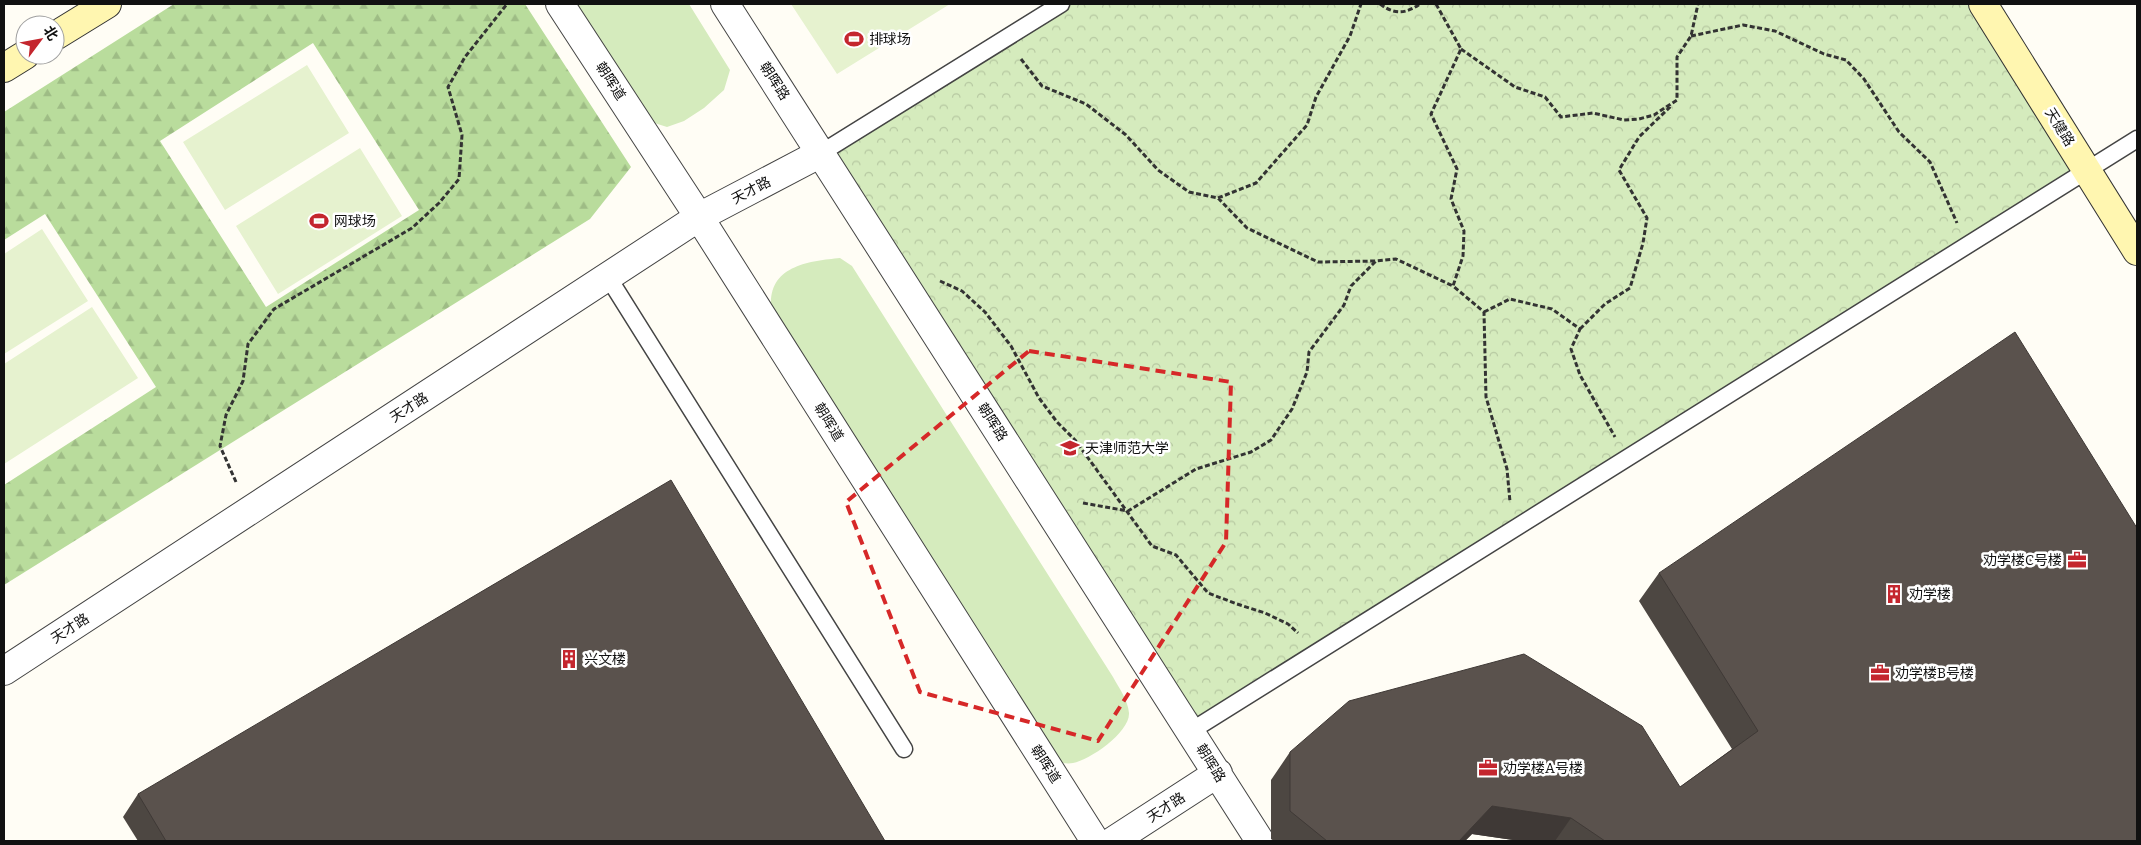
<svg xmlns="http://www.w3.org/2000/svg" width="2141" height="845" viewBox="0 0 2141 845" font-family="Bitter,'Noto Sans SC',serif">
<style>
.grass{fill:#d5ebbd}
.forest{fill:url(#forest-firs);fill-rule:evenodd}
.park{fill:url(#park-crowns)}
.pitch{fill:#e6f2cf}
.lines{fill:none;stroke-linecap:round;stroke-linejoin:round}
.lane-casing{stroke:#444;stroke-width:19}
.street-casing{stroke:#444;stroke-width:30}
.secondary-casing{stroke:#333;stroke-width:30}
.path{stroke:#333;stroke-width:3;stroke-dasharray:5 2.5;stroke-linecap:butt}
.lane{stroke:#fff;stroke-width:16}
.street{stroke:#fff;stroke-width:28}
.secondary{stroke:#fff6b0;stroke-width:28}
.wall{fill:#4d4742}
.shaded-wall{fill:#3f3936}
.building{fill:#5a524d;stroke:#3f3936}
.marked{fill:none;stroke:#d62828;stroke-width:4;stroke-dasharray:10 6;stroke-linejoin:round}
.labels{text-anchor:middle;stroke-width:5;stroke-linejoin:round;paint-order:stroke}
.poi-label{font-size:14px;fill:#111;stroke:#fff;text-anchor:start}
.street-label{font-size:14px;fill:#111;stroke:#fff}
</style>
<defs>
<pattern id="forest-firs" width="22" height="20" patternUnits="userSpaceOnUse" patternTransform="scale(1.25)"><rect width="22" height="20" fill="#b9dc9c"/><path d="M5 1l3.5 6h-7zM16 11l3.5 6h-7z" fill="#9ebc85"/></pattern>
<pattern id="park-crowns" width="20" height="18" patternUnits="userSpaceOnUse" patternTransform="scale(1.25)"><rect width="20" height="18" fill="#d5ebbd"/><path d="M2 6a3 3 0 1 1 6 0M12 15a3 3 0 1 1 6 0" fill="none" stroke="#b6c8a1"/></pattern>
</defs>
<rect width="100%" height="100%" fill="#fffdf5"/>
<!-- grass -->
<path class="grass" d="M 570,4 L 689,4 L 730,70 L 724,90 L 704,108 L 684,121 L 667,127 L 645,120 Z
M 840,258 L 852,266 L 1113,677 C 1119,688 1128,700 1129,713 C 1130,732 1090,760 1073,763 C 1068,764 1062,763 1057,762 L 775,322 C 774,316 771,309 771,303 C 771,265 811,261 840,258 Z"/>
<!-- forest -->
<path class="forest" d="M 174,4 L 525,4 L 631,167 L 590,219 L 4,585 L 4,485 L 156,387 L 45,214 L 4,240 L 4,112 ZM 313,43 L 419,210 L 266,307 L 160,141 Z"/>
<!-- park -->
<path class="park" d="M 1061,4 L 1983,4 L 2087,170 L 1191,731 L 821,153 Z"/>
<!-- pitch -->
<path class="pitch" d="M 791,4 L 950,4 L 837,74 Z
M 307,65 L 349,133 L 225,210 L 183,142 Z
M 360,148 L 402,216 L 278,294 L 236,226 Z
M 42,229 L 88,301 L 4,354 L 4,254 Z
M 92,307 L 138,378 L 4,464 L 4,364 Z"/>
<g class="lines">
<!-- lane casing -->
<g class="lane-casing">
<path id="lane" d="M 821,153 L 1061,4
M 608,277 L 904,749
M 1191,731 L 2137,139"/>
</g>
<!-- street casing -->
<g class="street-casing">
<path id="street" d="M 560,4 L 699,217 L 1095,841
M 725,4 L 1260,841
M 4,671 L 699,217 L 821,153
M 1113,841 L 1218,773"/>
</g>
<!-- secondary casing -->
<g class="secondary-casing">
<path id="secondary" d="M 1983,4 L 2137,251
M 55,36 L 107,4
M 4,68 L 25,55"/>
</g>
<!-- path -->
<path class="path" d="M 1380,4 C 1395,15 1405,14 1420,4
M 1436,4 L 1461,49 L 1431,114 L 1457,169 L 1451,199 L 1464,231 L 1463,256 L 1453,286 L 1484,312 L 1486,397 L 1507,469 L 1510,502
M 1691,36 L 1743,25 L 1775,31 L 1824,54 L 1846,60 L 1864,79 L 1899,132 L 1930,162 L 1957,223
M 1461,49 L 1515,87 L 1545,97 L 1561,117 L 1593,113 L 1624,120 L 1639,119 L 1654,115 L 1677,100 L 1677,57 L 1691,36 L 1698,4
M 1021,59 L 1042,86 L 1086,104 L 1126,135 L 1158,170 L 1189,192 L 1218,198 L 1247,228 L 1318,262 L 1376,261
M 1218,198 L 1256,183 L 1307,125 L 1316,97 L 1350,36 L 1361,4
M 940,281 L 962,291 L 985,312 L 1011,346 L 1039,398 L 1057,422 L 1075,440 L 1152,546 L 1176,555 L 1208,593 L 1237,604 L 1265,613 L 1288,624 L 1298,633
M 1484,312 L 1510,299 L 1552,309 L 1580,329 L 1571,349 L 1580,375 L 1615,437
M 1580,329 L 1605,304 L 1630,288 L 1643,243 L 1647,218 L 1619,170 L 1639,137 L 1671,106
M 236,482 L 220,446 L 226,415 L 243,381 L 248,344 L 274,309 L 412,228 L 439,203 L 459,179 L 462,135 L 448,87 L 465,57 L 507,4
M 1083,503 L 1128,511 L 1196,469 L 1251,452 L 1271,440 L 1292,409 L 1307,372 L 1309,352 L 1344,305 L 1351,286 L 1376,261 L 1396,259 L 1453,286"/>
<!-- lane -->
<use href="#lane" class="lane"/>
<!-- street -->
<use href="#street" class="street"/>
<!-- secondary -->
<use href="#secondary" class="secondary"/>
</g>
<!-- wall -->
<path class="wall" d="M 1659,573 L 2137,841 L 1520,841 L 1472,834 L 1465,841 L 1274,841 L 1271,839 L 1271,780 L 1290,752 L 1680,787 L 1732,749 L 1639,601 Z
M 138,794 L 885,841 L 138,841 L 123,817 Z"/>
<!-- shaded-wall -->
<path class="shaded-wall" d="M 1492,806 L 1571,818 L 1555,841 L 1520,841 L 1472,834 L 1465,841 L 1459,841 Z"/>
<!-- building -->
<path class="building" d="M 2015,332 L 2137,528 L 2137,841 L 1605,841 L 1571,818 L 1492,806 L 1459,841 L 1327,841 L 1290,811 L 1290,752 L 1349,701 L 1524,654 L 1642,726 L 1680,787 L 1758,731 L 1659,573 Z
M 671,480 L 885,841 L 166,841 L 138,794 Z"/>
<!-- marked area -->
<path class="marked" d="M 1029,351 L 1231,382 L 1226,542 L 1098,741 L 920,692 L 846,502 Z"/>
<!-- icons -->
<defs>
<g id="stadium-bare" transform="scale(1.5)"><path d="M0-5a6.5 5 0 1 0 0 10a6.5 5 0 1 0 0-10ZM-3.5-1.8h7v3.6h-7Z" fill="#c4262e" stroke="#fff" stroke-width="2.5" paint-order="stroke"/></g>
<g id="university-bare" transform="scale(1.5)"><path d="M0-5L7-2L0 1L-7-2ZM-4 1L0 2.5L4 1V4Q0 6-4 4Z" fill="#c4262e" stroke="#fff" stroke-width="2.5" paint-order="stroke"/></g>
<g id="office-bare" transform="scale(1.5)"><path d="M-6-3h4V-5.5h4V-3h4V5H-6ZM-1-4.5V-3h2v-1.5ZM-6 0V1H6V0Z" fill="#c4262e" stroke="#fff" stroke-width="2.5" paint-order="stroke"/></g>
<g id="building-bare" transform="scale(1.5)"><path d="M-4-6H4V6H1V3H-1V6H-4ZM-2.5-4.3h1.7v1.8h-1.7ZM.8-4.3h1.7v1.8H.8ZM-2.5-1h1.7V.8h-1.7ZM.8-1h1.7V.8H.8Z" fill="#c4262e" stroke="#fff" stroke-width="2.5" paint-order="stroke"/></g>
</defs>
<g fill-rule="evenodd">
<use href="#stadium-bare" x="854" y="39"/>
<use href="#stadium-bare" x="319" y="221"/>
<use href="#university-bare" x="1070" y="448"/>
<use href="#office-bare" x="2077" y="560"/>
<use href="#building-bare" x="1894" y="594"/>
<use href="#building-bare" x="569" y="659"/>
<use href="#office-bare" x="1880" y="673"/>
<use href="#office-bare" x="1488" y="768"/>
</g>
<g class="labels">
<!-- poi labels -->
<g class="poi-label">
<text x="869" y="44">排球场</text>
<text x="334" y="226">网球场</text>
<text x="1085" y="453">天津师范大学</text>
<text x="2062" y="565" text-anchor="end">劝学楼C号楼</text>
<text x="1909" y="599">劝学楼</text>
<text x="584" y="664">兴文楼</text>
<text x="1895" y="678">劝学楼B号楼</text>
<text x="1503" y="773">劝学楼A号楼</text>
</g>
<!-- street labels -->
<g class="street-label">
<text transform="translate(611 81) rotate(57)" y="5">朝晖道</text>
<text transform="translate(775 81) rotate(57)" y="5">朝晖路</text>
<text transform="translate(2060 127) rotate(58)" y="5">天健路</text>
<text transform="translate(751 190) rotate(-28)" y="5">天才路</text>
<text transform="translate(409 407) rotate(-33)" y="5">天才路</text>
<text transform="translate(829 422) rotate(58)" y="5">朝晖道</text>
<text transform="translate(993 422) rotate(57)" y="5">朝晖路</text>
<text transform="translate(70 628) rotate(-33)" y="5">天才路</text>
<text transform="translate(1211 763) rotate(58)" y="5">朝晖路</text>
<text transform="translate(1046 764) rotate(57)" y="5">朝晖道</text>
<text transform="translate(1166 807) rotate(-33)" y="5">天才路</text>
</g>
</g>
<!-- border -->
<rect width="2141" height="845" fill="none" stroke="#111111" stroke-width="10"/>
<!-- north arrow -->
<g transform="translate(40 40) rotate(58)"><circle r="24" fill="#ffffff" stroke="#a0a0a0"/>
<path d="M0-4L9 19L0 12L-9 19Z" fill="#c4262e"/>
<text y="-8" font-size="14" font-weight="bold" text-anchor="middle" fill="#111111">北</text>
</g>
</svg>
